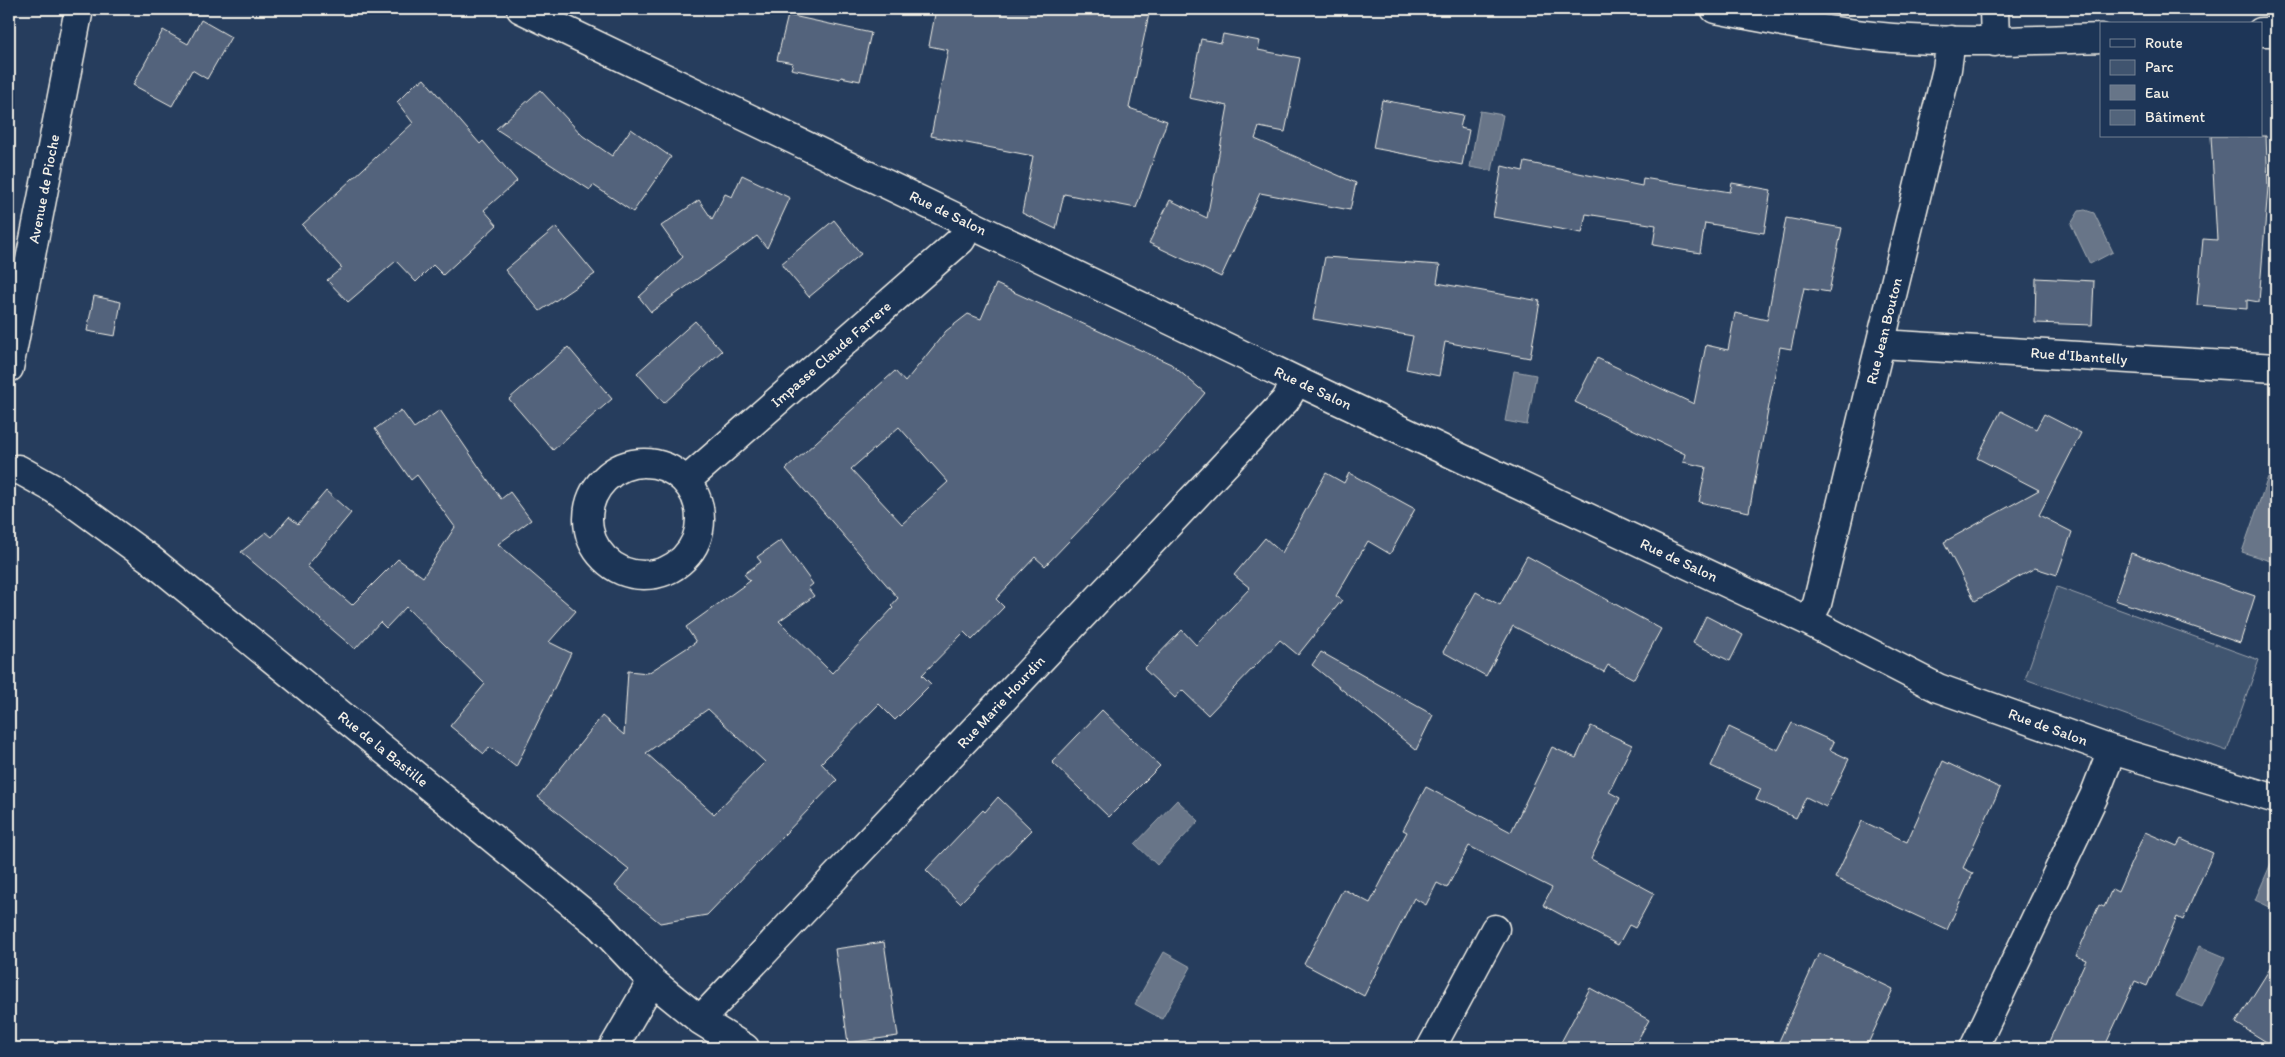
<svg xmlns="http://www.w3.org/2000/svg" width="2285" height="1057" viewBox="0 0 2285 1057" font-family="Itim,sans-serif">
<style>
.green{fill:#40546f;stroke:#9aa2ac}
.water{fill:#677588;stroke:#9fa7ae}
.building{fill:#52647b;stroke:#f4f1e8;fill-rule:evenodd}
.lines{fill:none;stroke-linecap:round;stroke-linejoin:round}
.minor-casing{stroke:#f4f1e8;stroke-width:31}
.minor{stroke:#1d3557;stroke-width:28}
.labels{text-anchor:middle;stroke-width:4.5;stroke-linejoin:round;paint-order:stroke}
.street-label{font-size:15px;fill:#f4f1e8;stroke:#1d3557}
</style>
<rect width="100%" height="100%" fill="#263d5d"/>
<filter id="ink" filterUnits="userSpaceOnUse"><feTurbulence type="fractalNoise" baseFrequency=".02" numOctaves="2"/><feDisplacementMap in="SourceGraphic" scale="10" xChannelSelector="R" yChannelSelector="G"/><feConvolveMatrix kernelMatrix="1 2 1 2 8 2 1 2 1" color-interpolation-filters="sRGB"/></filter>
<g filter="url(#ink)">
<!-- green -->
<path class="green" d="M 2057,587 L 2259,660 L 2227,751 L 2025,679 Z"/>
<!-- water -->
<path class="water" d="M 1480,111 L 1503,115 L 1492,171 L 1470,167 Z
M 2085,210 L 2094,213 L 2113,252 L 2090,264 L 2071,224 L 2079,211 Z
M 1514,371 L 1536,375 L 1527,425 L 1505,421 Z
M 2268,477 L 2276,480 L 2276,553 L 2273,562 L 2242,552 Z
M 1177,800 L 1199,821 L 1157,865 L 1135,844 Z
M 2276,852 L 2276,910 L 2255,900 Z
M 2199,946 L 2225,957 L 2202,1007 L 2176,996 Z
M 1164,952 L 1191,967 L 1162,1019 L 1135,1004 Z"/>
<!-- building -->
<path class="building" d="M 936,9 L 1150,9 L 1129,108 L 1167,121 L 1136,208 L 1064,194 L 1056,229 L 1022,213 L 1033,156 L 931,136 L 948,50 L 929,46 Z
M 788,15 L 871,33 L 860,81 L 841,77 L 840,79 L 791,69 L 793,63 L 777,60 Z
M 201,20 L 231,37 L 207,79 L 192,70 L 172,106 L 133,85 L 163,30 L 188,44 Z
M 1223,34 L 1260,41 L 1258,50 L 1300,58 L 1285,132 L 1259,127 L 1255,139 L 1356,183 L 1350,210 L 1260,193 L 1221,277 L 1149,243 L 1170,200 L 1207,218 L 1228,106 L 1189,98 L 1201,39 L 1221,43 Z
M 424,79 L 480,144 L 483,141 L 517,181 L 484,210 L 497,225 L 443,275 L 433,265 L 416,282 L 396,261 L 348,302 L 327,280 L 342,268 L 302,225 L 413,123 L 397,102 L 419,80 L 420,82 Z
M 540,90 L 583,136 L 612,156 L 631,129 L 671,157 L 633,212 L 593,185 L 590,190 L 496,129 Z
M 1382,100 L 1463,115 L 1460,128 L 1469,130 L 1462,165 L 1373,148 Z
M 2211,136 L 2266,136 L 2268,187 L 2259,302 L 2247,300 L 2247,309 L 2197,305 L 2203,239 L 2217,240 Z
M 1525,162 L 1642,186 L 1643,178 L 1730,192 L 1732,183 L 1771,190 L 1764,233 L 1705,223 L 1700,253 L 1653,245 L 1656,225 L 1586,214 L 1582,233 L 1493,217 L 1502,166 L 1523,171 Z
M 742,175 L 790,198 L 767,248 L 757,236 L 651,312 L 639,297 L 683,257 L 661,226 L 699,200 L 712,219 L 725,194 L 732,197 Z
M 1786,218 L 1842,228 L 1829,292 L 1804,288 L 1791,349 L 1780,347 L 1749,512 L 1699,502 L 1706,467 L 1683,462 L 1685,454 L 1575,402 L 1597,358 L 1694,404 L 1706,345 L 1728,350 L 1735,313 L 1767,320 Z
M 834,220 L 861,254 L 809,297 L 781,264 Z
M 556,227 L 595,274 L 540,311 L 505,270 Z
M 1325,257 L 1440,265 L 1437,283 L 1540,301 L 1530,358 L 1445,342 L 1439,376 L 1406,369 L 1413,336 L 1313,319 Z
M 2036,278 L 2094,281 L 2092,325 L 2035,323 Z
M 996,284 L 1171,364 L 1205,393 L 1166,440 L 1045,566 L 1035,557 L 996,599 L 1004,607 L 972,640 L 964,632 L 922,675 L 931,684 L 895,720 L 879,704 L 821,763 L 837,780 L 707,915 L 660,923 L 615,886 L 629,869 L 538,797 L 602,716 L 624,735 L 628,671 L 648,673 L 696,642 L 686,627 L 750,581 L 744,574 L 761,562 L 757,557 L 781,540 L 813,584 L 808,588 L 814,596 L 779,621 L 832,673 L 893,608 L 891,606 L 898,598 L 786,469 L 895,371 L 905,382 L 946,331 L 968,314 L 981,319 ZM 899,427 L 948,482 L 902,524 L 851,469 ZM 708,709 L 765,762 L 714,814 L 646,753 Z
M 94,296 L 121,302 L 115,336 L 87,331 Z
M 695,321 L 722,351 L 664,403 L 637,373 Z
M 568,347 L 612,399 L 553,450 L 509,399 Z
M 401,410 L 414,428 L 440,410 L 501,499 L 510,492 L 531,520 L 498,544 L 576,611 L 549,642 L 571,653 L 516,767 L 490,747 L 484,754 L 450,726 L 485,684 L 406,607 L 386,628 L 380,622 L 355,649 L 241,552 L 266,532 L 272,537 L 289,517 L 298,524 L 326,491 L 351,513 L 307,566 L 352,605 L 398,559 L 423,577 L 455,527 L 417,475 L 411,480 L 375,429 Z
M 2001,411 L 2036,429 L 2044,414 L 2081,433 L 2039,515 L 2072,532 L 2057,575 L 2035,568 L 1975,601 L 1944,542 L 2039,490 L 1977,458 Z
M 1326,473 L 1344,483 L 1349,473 L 1415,509 L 1390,554 L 1368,541 L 1336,596 L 1342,600 L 1298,655 L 1280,640 L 1208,715 L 1182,690 L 1175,698 L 1144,669 L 1182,630 L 1196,645 L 1250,588 L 1234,575 L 1265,538 L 1282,553 Z
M 2131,553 L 2255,596 L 2240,643 L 2115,600 Z
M 1527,556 L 1661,629 L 1634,679 L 1608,665 L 1604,672 L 1513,626 L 1486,676 L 1443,652 L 1476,592 L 1500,605 Z
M 1706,616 L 1743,635 L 1730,661 L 1693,643 Z
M 1321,652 L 1433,715 L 1416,750 L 1312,665 Z
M 1102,710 L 1160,766 L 1109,817 L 1052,762 Z
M 1792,723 L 1834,742 L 1830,750 L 1849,759 L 1826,807 L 1806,797 L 1796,818 L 1756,800 L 1761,789 L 1711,766 L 1729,727 L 1778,750 Z
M 1591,726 L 1632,745 L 1609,792 L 1620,798 L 1591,859 L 1654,893 L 1635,928 L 1629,925 L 1618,945 L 1543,905 L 1552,888 L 1469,846 L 1447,888 L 1437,883 L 1426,905 L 1414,898 L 1364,996 L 1304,964 L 1343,889 L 1370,903 L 1407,832 L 1403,830 L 1426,787 L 1511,832 L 1552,747 L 1576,758 Z
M 1943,761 L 2000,788 L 1963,868 L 1973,873 L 1947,930 L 1835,878 L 1862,821 L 1907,842 Z
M 998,797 L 1032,830 L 960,903 L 926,870 L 983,810 L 985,812 Z
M 2145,832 L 2177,846 L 2181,839 L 2213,853 L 2183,920 L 2177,917 L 2147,986 L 2135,981 L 2104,1048 L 2046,1048 L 2086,960 L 2076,956 L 2099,905 L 2104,907 L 2112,889 L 2118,892 Z
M 884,942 L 898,1036 L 848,1043 L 835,949 Z
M 1819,953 L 1893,989 L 1866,1048 L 1776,1048 Z
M 2276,959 L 2276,1048 L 2236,1023 Z
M 1590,988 L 1649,1020 L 1633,1048 L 1558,1048 Z"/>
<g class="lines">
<!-- minor casing -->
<g class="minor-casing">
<path id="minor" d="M 521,9 L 1297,381 L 1808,621 L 1938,688 L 2112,750 L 2276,799
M 1715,9 C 1780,21 1845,36 1911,39 C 1974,43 2038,40 2101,38
M 1994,9 L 1995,42
M 2261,32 L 2276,32
M 1881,344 L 2276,368
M 9,368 L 79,9
M588 519a56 56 0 1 1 112 0a56 56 0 1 1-112 0Z
M 9,471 L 18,469 L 54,489 L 150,559 L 600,926 L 652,981 L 700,1020 L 745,1048
M 686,481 L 961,240 L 970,224
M 1808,621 L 1817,604 L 1947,69 L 1951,40
M 700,1020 L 1285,401 L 1297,381
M 613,1048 L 652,981
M 1431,1048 L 1495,929
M 1974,1048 L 2094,796 L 2112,750"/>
</g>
<!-- minor -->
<use href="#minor" class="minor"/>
</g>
</g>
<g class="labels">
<!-- street labels -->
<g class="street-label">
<text transform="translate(44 189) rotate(-79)" y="5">Avenue de Pioche</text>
<text transform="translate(948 213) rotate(26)" y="5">Rue de Salon</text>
<text transform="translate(1884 331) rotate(-76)" y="5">Rue Jean Bouton</text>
<text transform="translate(831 354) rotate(-41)" y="5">Impasse Claude Farrere</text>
<text transform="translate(2079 356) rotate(4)" y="5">Rue d'Ibantelly</text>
<text transform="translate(1313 388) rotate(25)" y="5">Rue de Salon</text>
<text transform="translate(1679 560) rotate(25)" y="5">Rue de Salon</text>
<text transform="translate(1001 702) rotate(-47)" y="5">Rue Marie Hourdin</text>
<text transform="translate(2048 727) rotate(20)" y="5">Rue de Salon</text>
<text transform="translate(383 749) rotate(39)" y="5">Rue de la Bastille</text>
</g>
</g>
<!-- margin -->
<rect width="2285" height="1057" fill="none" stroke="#1d3557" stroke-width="30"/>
<rect x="15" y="15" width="2255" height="1027" fill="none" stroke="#f4f1e8" stroke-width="2" filter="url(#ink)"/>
<!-- legend -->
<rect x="2100" y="22" width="162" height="115" fill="#1d3557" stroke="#738091"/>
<rect x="2110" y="39" width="25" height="8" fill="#1d3557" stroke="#738091"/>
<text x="2145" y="48" font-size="15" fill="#f4f1e8">Route</text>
<rect x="2110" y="60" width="25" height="15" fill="#40546f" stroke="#738091"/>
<text x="2145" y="72" font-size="15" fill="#f4f1e8">Parc</text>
<rect x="2110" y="85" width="25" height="15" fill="#677588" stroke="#738091"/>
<text x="2145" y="98" font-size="15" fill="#f4f1e8">Eau</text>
<rect x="2110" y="110" width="25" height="15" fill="#52647b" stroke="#738091"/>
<text x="2145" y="122" font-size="15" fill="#f4f1e8">Bâtiment</text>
</svg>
